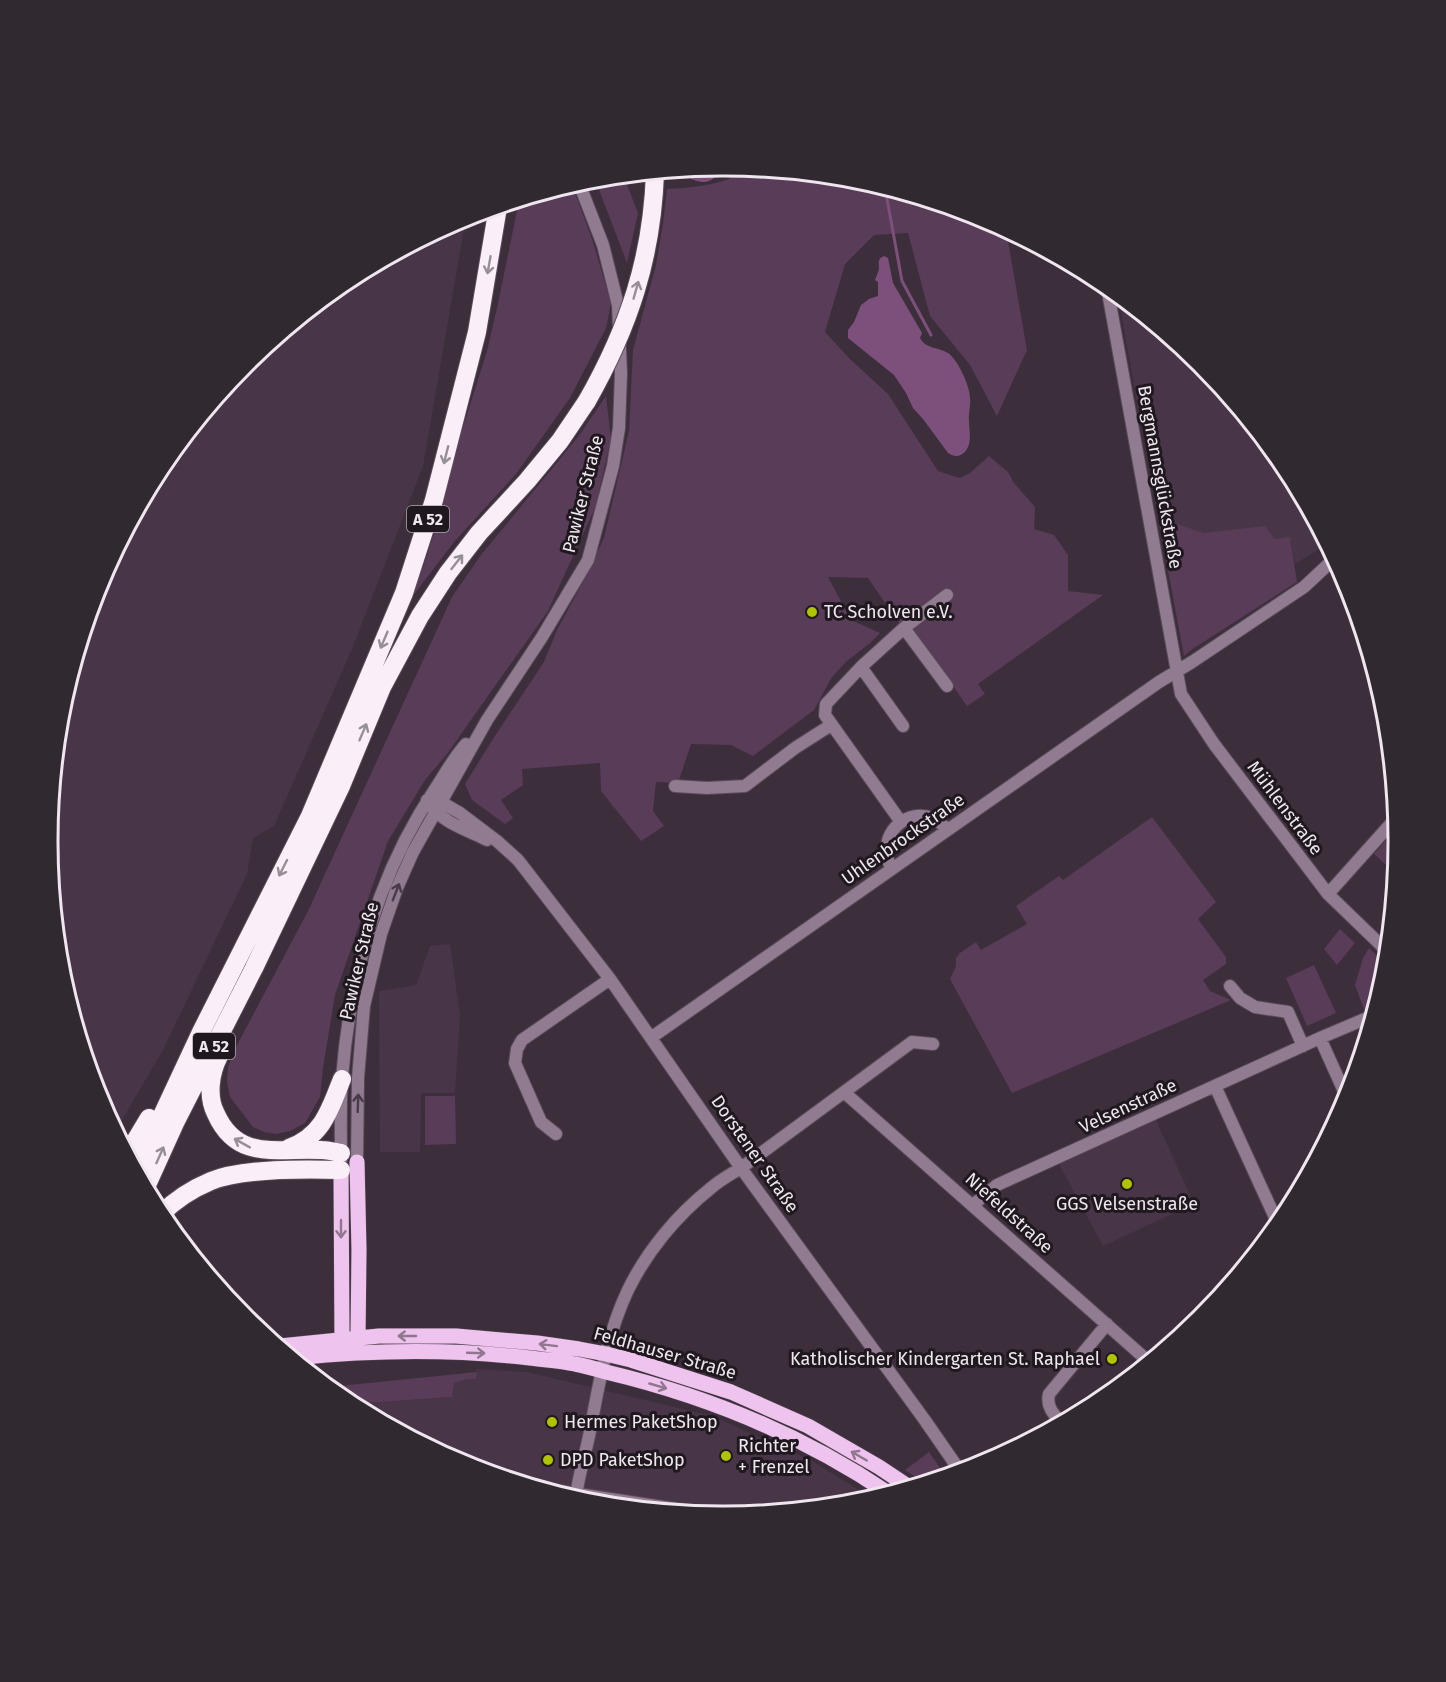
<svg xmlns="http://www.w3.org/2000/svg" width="1446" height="1682" viewBox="0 0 1446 1682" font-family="'Fira Sans',sans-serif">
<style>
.built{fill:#493548}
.green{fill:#593c58}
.water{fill:#7d507c}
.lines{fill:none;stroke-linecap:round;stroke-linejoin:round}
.stream{stroke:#7d507c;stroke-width:3}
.minor-casing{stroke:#5a4b59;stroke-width:14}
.major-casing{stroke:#5a4b59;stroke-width:16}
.highway-casing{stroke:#5a4b59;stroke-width:20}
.minor{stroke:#917b90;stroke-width:12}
.major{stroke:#eec3ed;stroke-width:15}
.highway{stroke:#faeff9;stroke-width:18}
.highway-bridge-casing{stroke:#5a4b59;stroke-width:20;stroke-linecap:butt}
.highway-bridge{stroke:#faeff9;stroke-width:18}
.oneway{stroke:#978f97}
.oneway2{stroke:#473b47}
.oneway3{stroke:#917690}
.poi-dot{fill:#b0c500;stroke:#1f191f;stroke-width:2}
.labels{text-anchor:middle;stroke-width:6;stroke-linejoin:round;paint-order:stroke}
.shield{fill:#1f191f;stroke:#b1a8b1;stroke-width:1.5}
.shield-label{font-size:16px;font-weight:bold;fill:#f0e6ef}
.street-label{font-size:18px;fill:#f0e6ef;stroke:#1f191f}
.poi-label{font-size:18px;fill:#f0e6ef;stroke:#1f191f;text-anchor:start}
.rim{fill:none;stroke:#f0e6ef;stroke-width:3}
</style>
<rect width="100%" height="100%" fill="#3d2e3c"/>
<!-- built -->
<path class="built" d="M 466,217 L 423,466 L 352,649 L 274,826 L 253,838 L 247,874 L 163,1050 L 116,1130 L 99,1099 L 61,972 L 48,841 L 61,709 L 100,582 L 162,466 L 246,363 L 348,280 Z
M 1118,296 L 1201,364 L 1284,466 L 1326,545 L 1295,564 L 1290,538 L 1275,539 L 1204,533 L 1158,517 Z
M 450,944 L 460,1015 L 455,1093 L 421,1093 L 420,1152 L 380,1152 L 379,991 L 416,985 L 430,946 Z
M 1156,1120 L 1194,1204 L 1103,1246 L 1059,1164 Z
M 476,1369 L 527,1372 L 712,1416 L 812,1461 L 872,1498 L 854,1503 L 723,1516 L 591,1503 L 464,1464 L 352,1404 L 452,1397 L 453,1383 L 466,1379 L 477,1372 Z"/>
<!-- green -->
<path class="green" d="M 735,167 L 855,179 L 982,218 L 1006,230 L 1027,350 L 997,416 L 970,365 L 930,316 L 908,233 L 874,235 L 845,264 L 825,332 L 849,358 L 888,394 L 938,471 L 960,478 L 970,473 L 989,456 L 1008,472 L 1014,483 L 1035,507 L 1034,529 L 1054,535 L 1068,555 L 1068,591 L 1103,595 L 978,684 L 985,694 L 967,706 L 906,619 L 899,623 L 868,578 L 828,577 L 851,620 L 880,633 L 869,644 L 847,661 L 832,677 L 814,710 L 753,756 L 731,745 L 691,744 L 678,783 L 656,782 L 653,811 L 664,826 L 641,841 L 601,791 L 600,763 L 522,769 L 523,785 L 501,800 L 513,818 L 505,824 L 472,800 L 465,784 L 493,739 L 544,662 L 557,630 L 583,582 L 604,538 L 629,431 L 633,350 L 656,265 L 663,223 L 667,189 C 689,188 708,186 729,179 Z
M 625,176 L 626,182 L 638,213 L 627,263 L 595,179 Z
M 572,185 L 592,239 L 611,303 L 606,328 L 570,398 L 516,474 L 454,542 L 409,601 L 425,562 L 443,505 L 453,459 L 487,351 L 497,308 L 519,201 Z
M 606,396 L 611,439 L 595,508 L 548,611 L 447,754 L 425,780 L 388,841 L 335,995 L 323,1068 L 320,1097 L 305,1123 L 290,1131 L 276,1134 L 264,1132 L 253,1127 L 230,1097 L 227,1081 L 228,1067 L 236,1047 L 308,911 L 452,597 L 481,555 L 578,437 Z
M 1158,517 L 1204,533 L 1265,526 L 1275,539 L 1290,537 L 1297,582 L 1194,648 L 1184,656 Z
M 1152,817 L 1216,902 L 1198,919 L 1226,957 L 1226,964 L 1203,980 L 1210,991 L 1231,1000 L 1012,1093 L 950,979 L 956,966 L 956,958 L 960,953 L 976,942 L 981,950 L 1027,924 L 1016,906 L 1059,876 L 1063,880 Z
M 1397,828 L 1398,841 L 1395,873 L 1374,854 Z
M 1340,929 L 1355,943 L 1337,965 L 1324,949 Z
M 1369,948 L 1386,964 L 1385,973 L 1375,1005 L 1364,1010 L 1355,985 L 1363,958 Z
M 1314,965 L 1336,1013 L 1307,1026 L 1286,978 Z
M 425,1096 L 455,1096 L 456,1144 L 425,1145 Z
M 477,1372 L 476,1379 L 466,1379 L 454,1383 L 452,1397 L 352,1404 L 329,1387 Z
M 929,1452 L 945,1475 L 923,1482 L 905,1470 Z"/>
<!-- water -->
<path class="water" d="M 724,166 C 715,180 708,186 691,179 L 689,169 Z
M 884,256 L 888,258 L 893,283 L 922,333 L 920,338 C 926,349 938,347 948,353 C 958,360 970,386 970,398 C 971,406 968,414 969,421 C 969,431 972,440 967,449 C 962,457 955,458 948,453 L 923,419 L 913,408 L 906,393 L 894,375 L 848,338 L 848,330 L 854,322 L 861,305 L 869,299 L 878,296 L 878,282 L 875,280 C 876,277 878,273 879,269 C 879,263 877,259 884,256 Z"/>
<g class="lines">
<!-- stream -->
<path class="stream" d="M 885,188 L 902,281 L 931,335"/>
<!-- minor casing -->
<g class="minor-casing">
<path id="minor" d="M 1107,287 L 1181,694 L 1214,744 L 1328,894 L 1387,951
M 904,628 L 947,686
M 861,667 L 903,726
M 675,786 L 707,788 L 745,786 L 795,748 L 831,725
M 427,800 L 441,802 L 460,813 L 497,841 L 518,860 L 610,979 L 741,1168 L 924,1419 L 960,1471
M 431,805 C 444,824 468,830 487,840
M 901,822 L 825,715 L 826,704 L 861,667 L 904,628 L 947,595
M 892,869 C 890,865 887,860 887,855 C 883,830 908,809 932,818 C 938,821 943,825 947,829
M 1328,894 L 1396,818
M 1230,986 L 1240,998 L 1255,1007 L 1288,1012 L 1303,1046
M 652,1037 L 1159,682 L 1192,662 L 1304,587 L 1334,559
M 1320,1038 L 1347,1098
M 1215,1086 L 1278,1224
M 845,1093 L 1148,1361
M 556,1134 L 541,1122 L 515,1063 L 517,1049 L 522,1040 L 610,979
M 341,1160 C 341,1133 340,1105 342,1078 C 350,974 377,876 435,789 C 445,774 454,757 466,744
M 357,1162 L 358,1078 L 364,1006 L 381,934 L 397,888 L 413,852 L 487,720 L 542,637 L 588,560 L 613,466 L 619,428 L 621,373 L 618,305 L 603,245 L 579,183
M 973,1205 L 997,1185 L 1320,1038 L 1372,1016
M 1061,1422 C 1053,1414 1046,1406 1049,1394 L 1107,1324
M 545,1489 L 722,1516
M 576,1498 C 578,1476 586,1453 590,1431 C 599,1384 607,1334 628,1290 C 647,1251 677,1215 711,1188 C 720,1180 731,1174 741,1168 L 912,1042 L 933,1044"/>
</g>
<!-- major casing -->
<g class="major-casing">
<path id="major" d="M 341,1170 L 342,1340 L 346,1349
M 280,1346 L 379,1336 L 456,1336 L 537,1343 L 579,1349 L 606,1354 L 631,1360 L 731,1392 L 808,1426 L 879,1467 L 909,1487
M 353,1346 L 358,1338 L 359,1250 L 357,1162
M 295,1358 C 372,1350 452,1349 530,1358 C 545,1360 561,1361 575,1364 C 586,1366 596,1369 606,1372 C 707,1396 802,1435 888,1493"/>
</g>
<!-- highway casing -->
<g class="highway-casing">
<path id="highway" d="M 219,1056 C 210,1073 207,1097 216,1114 C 238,1163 280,1147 322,1150 C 328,1150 335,1152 341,1153
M 289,1148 C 323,1136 330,1109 342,1079
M 128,1153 L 149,1118
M 137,1169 L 201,1032 L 310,816 L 404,593 L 434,500 L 477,332 L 498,207
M 146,1187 L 175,1123 L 254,968 L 341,786 L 382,687 L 420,616 L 448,573 L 479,533 L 527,481 L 560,441 L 587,401
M 161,1214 C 175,1200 192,1189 211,1181 C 243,1168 305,1169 341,1170"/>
</g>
<!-- minor -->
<use href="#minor" class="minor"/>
<!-- major -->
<use href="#major" class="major"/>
<!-- highway -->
<use href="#highway" class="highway"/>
<!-- highway-bridge casing -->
<g class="highway-bridge-casing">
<path id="highway-bridge" d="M 587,401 C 629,327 652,258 655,173"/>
</g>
<!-- highway-bridge -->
<use href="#highway-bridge" class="highway-bridge"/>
</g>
<!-- one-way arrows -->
<defs><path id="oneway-shaft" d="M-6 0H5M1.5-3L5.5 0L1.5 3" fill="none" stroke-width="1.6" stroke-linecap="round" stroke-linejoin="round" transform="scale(1.5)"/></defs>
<g class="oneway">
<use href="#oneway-shaft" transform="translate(489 265) rotate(100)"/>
<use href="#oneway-shaft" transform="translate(636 290) rotate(-74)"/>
<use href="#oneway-shaft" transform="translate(446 455) rotate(104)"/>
<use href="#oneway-shaft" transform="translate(457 562) rotate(-52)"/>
<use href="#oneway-shaft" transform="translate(384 640) rotate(113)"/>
<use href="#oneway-shaft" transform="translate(363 732) rotate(-67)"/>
<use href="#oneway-shaft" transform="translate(283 868) rotate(117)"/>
<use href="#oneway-shaft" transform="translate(242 1143) rotate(-151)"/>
<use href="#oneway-shaft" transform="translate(160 1155) rotate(-66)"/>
</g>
<g class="oneway2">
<use href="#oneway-shaft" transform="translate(396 892) rotate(-69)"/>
<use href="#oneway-shaft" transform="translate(358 1103) rotate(-88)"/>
</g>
<g class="oneway3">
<use href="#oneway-shaft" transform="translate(341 1229) rotate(90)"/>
<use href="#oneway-shaft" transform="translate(407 1336) rotate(180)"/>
<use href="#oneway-shaft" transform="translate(548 1345) rotate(-173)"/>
<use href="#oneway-shaft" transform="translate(476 1353) rotate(2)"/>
<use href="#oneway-shaft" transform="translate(658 1386) rotate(16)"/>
<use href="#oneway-shaft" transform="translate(859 1456) rotate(-150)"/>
</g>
<!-- markers -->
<g class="poi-dot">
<circle cx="812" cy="612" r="6"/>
<circle cx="1127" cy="1184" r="6"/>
<circle cx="1112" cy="1359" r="6"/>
<circle cx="552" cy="1422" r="6"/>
<circle cx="726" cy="1456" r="6"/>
<circle cx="548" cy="1460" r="6"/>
</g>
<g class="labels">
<!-- shield labels -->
<g class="shield">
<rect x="407" y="506" width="42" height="26" rx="4.5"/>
<rect x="193" y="1033" width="42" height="26" rx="4.5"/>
</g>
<g class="shield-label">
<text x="428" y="525">A 52</text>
<text x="214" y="1052">A 52</text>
</g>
<!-- street labels -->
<g class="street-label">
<text transform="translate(1160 477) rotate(80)" y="6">Bergmannsglückstraße</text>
<text transform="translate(583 494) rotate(-76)" y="6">Pawiker Straße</text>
<text transform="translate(1285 808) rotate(53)" y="6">Mühlenstraße</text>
<text transform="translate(903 839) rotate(-35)" y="6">Uhlenbrockstraße</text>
<text transform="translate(359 961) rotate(-77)" y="6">Pawiker Straße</text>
<text transform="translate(1128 1106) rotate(-25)" y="6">Velsenstraße</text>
<text transform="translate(755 1154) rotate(55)" y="6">Dorstener Straße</text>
<text transform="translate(1009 1213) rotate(42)" y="6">Niefeldstraße</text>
<text transform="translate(665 1353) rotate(16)" y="6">Feldhauser Straße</text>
</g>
<!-- poi labels -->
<g class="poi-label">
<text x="824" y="618">TC Scholven e.V.</text>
<text x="1127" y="1210" text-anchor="middle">GGS Velsenstraße</text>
<text x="1100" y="1365" text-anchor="end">Katholischer Kindergarten St. Raphael</text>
<text x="564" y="1428">Hermes PaketShop</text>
<text x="738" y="1452">Richter<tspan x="738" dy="21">+ Frenzel</tspan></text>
<text x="560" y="1466">DPD PaketShop</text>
</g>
</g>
<!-- crop -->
<path d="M0 0H1446V1682H0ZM722 176H724A664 664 0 0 1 1388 840V842A664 664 0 0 1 724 1506H722A664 664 0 0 1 58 842V840A664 664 0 0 1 722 176Z" fill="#302930" fill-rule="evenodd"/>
<path class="rim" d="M722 176H724A664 664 0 0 1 1388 840V842A664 664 0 0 1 724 1506H722A664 664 0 0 1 58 842V840A664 664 0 0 1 722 176Z"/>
</svg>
